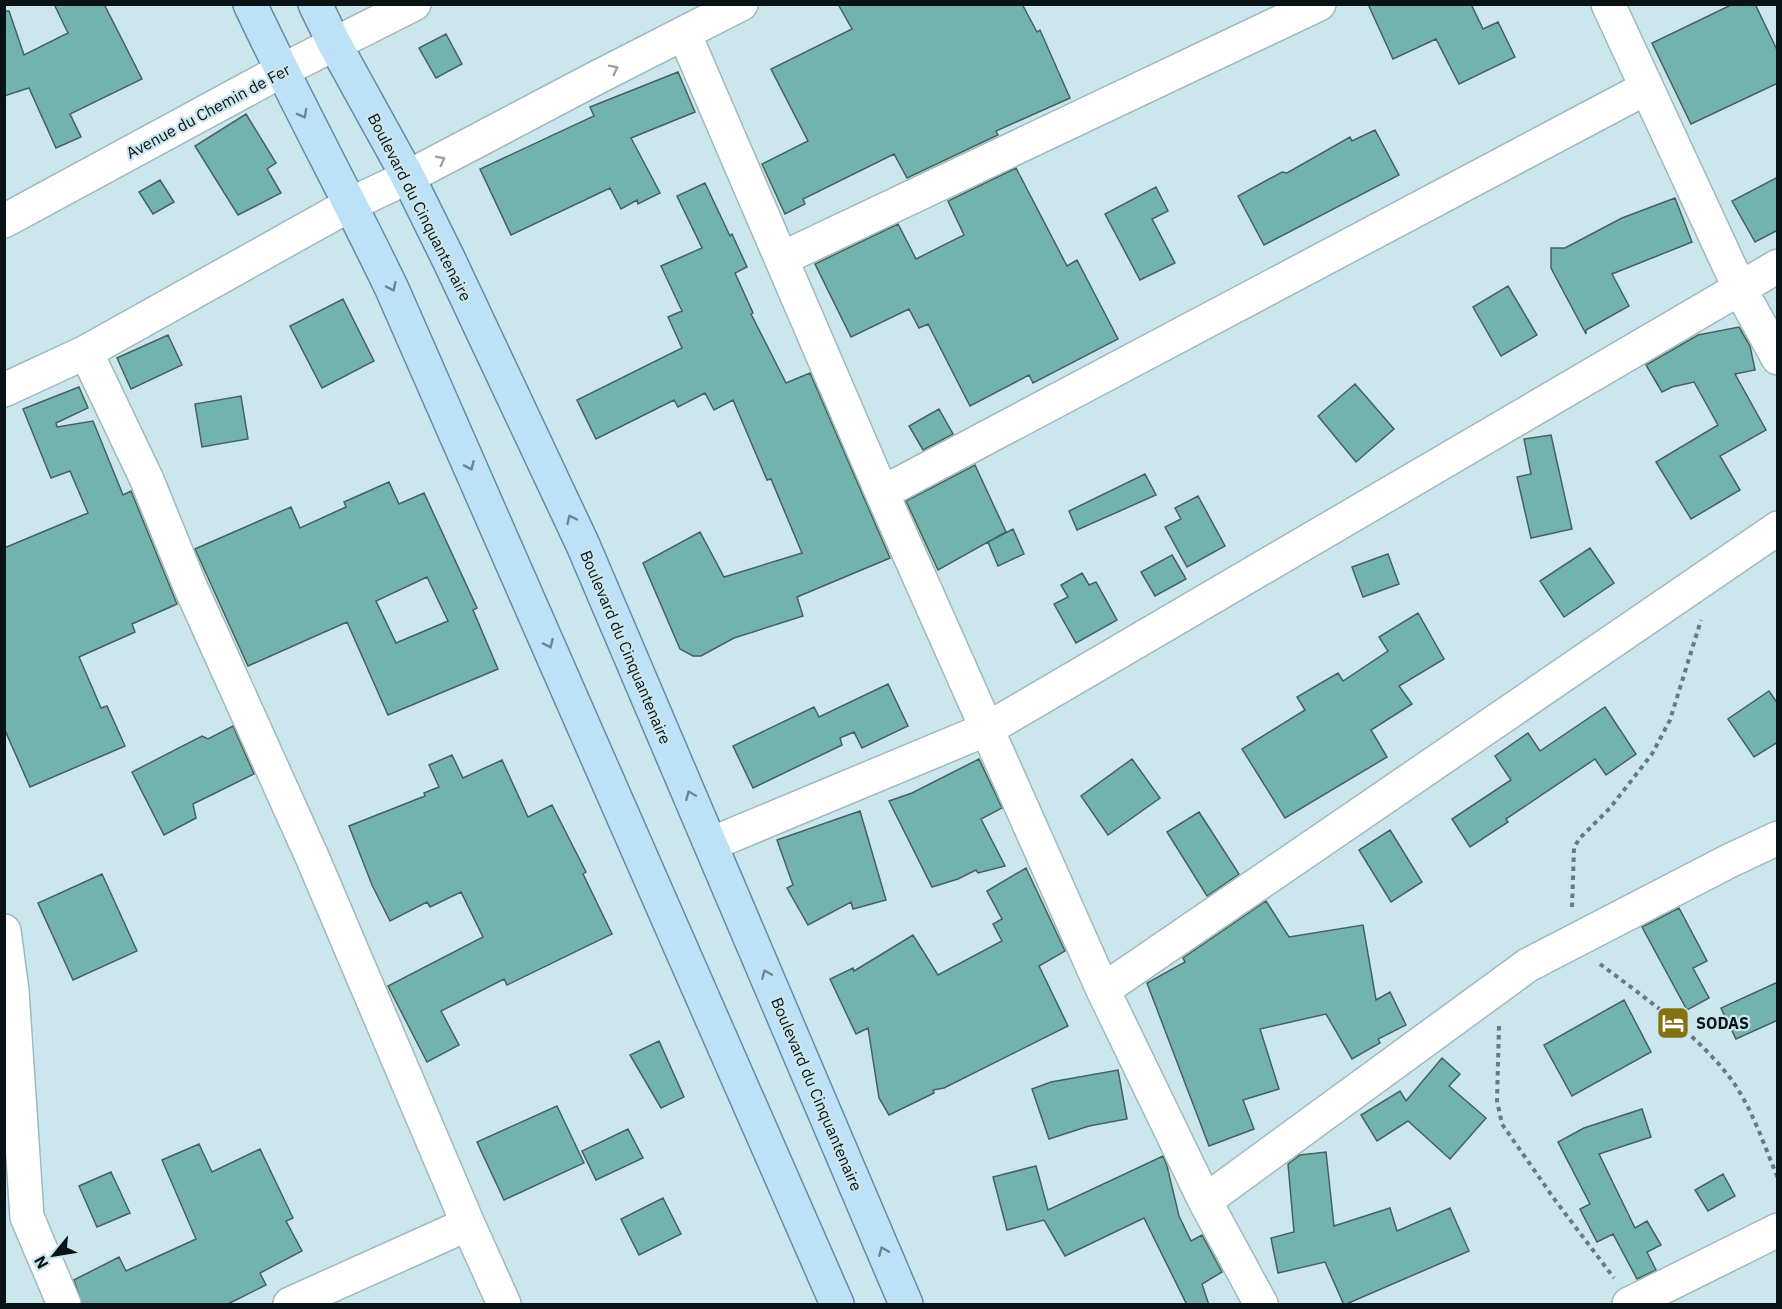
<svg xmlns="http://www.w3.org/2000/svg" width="1782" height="1309" viewBox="0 0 1782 1309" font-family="'IBM Plex Sans',sans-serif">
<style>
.building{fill:#72b3ae;stroke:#48615f;stroke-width:1.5;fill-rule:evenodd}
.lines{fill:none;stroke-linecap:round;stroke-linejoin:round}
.minor-casing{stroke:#9fb9bf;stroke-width:36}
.major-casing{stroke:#618da6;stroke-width:36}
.path{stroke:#697b7f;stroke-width:4;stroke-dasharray:4.5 4.5;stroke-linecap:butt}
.minor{stroke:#fff;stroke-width:33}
.major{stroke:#bde2f8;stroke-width:33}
.oneway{stroke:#9da1a1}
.oneway2{stroke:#6c8592}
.labels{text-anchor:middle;stroke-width:4.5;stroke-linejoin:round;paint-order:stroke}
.street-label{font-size:16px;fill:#091315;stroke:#cbe6ec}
.poi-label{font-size:16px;font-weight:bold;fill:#091315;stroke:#cbe6ec;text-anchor:start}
</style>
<rect width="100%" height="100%" fill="#cbe6ec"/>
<!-- building -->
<path class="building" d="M 54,4 L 104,4 L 142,79 L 70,114 L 81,137 L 56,148 L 29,88 L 4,96 L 4,11 L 9,11 L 24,55 L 68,33 Z
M 838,4 L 1022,4 L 1037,32 L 1040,30 L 1070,98 L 996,131 L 998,135 L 907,178 L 894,154 L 803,199 L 805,204 L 785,214 L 762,164 L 808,141 L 771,69 L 852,29 Z
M 1368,4 L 1471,4 L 1483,29 L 1498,22 L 1515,57 L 1459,84 L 1436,39 L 1393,59 Z
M 1733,4 L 1755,4 L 1778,52 L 1778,83 L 1691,124 L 1652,43 Z
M 446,34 L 462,64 L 436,78 L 419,48 Z
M 678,72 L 695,112 L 631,138 L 660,193 L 638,204 L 637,200 L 621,209 L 610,188 L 511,235 L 480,169 L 594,116 L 590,107 Z
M 246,114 L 276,163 L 267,169 L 281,193 L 238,215 L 195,146 Z
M 1375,130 L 1399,175 L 1264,245 L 1238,196 L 1282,172 L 1287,173 L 1350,137 L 1352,141 Z
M 1016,168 L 1067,266 L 1077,260 L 1118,339 L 1033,383 L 1029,375 L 970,406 L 928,324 L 919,328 L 909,309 L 851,337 L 815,264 L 898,224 L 916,259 L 964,235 L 948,201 Z
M 1778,177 L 1778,230 L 1755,242 L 1732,201 Z
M 160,180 L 174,202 L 153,214 L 139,192 Z
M 705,183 L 730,236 L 732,234 L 747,267 L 735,273 L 753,313 L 751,314 L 786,383 L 810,373 L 890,558 L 797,597 L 803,616 L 734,638 L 701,656 L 693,656 L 680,649 L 643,563 L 700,532 L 724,577 L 802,553 L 771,479 L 767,480 L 733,400 L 714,410 L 705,393 L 678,407 L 674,400 L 596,439 L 577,400 L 682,348 L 668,317 L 682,311 L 661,266 L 702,248 L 677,196 Z
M 1156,187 L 1168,211 L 1152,219 L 1175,263 L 1140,280 L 1105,214 Z
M 1675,198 L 1692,242 L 1612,274 L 1629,306 L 1586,330 L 1586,334 L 1551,268 L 1551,248 L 1565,248 L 1622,218 Z
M 1508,286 L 1537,335 L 1501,356 L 1473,307 Z
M 343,299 L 374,361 L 322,388 L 290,326 Z
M 1739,327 L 1750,346 L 1755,370 L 1735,374 L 1766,430 L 1720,456 L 1740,490 L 1691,519 L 1656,462 L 1718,425 L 1694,382 L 1672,387 L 1662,392 L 1646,365 L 1698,335 Z
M 168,335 L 182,365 L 131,389 L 117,358 Z
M 1355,384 L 1394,429 L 1356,462 L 1318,416 Z
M 79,387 L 88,408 L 56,423 L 57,427 L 93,421 L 123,495 L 131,491 L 177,604 L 132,624 L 135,632 L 79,657 L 101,708 L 107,706 L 125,746 L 30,787 L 4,728 L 4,548 L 88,513 L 70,471 L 51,478 L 23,409 Z
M 241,396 L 248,439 L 202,447 L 195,404 Z
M 939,409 L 953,434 L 923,450 L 909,426 Z
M 1551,435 L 1572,529 L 1531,538 L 1517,477 L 1531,474 L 1524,439 Z
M 975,465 L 1006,532 L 938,570 L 906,501 Z
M 1145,474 L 1156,495 L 1077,530 L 1069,511 Z
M 389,482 L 399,504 L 424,493 L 477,608 L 473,610 L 498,669 L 388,715 L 347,622 L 248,666 L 195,549 L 291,507 L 300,528 L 346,507 L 344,502 ZM 427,577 L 448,621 L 396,643 L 376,601 Z
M 1198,496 L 1225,546 L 1187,567 L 1165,527 L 1181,519 L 1175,508 Z
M 1013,529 L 1024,554 L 998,566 L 988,542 Z
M 1590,548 L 1614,583 L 1564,617 L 1540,581 Z
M 1388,554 L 1399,584 L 1363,597 L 1352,567 Z
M 1172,555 L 1186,579 L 1155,596 L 1141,572 Z
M 1082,573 L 1089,585 L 1096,582 L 1117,620 L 1076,643 L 1054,604 L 1068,597 L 1061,585 Z
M 1418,613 L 1444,659 L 1399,686 L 1412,704 L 1371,730 L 1387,757 L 1285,818 L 1242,749 L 1305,710 L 1297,697 L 1338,673 L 1343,681 L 1388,651 L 1379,637 Z
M 888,684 L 908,726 L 862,748 L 854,732 L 840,738 L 842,745 L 753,788 L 733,746 L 814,707 L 819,717 Z
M 1769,691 L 1778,704 L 1778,742 L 1754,757 L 1728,719 Z
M 1605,707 L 1636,754 L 1606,775 L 1595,759 L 1506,819 L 1508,822 L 1470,847 L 1452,819 L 1511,780 L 1495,756 L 1528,733 L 1540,751 Z
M 233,726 L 254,774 L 193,804 L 196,818 L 164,835 L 132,772 L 202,736 L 208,739 Z
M 452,755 L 463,778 L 502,760 L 528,817 L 552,805 L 586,872 L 583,874 L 612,934 L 507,985 L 504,979 L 441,1011 L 459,1045 L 427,1062 L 388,986 L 483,937 L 461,892 L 430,907 L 427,902 L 390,921 L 372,885 L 349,826 L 425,796 L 424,793 L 439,787 L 429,765 Z
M 979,759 L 1002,808 L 981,819 L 1005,866 L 978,873 L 976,870 L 958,879 L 932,887 L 889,801 L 912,793 Z
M 1132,759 L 1160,798 L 1108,835 L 1081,796 Z
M 860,811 L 886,900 L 853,909 L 851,902 L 808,925 L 787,888 L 793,885 L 777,840 Z
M 1199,812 L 1239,874 L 1207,896 L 1167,832 Z
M 1390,830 L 1422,882 L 1391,902 L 1359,850 Z
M 1026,868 L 1065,951 L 1039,966 L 1068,1026 L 944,1088 L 933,1090 L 934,1093 L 889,1115 L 879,1098 L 868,1028 L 856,1034 L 830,979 L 853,968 L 854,971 L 913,935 L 938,975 L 1002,941 L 993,924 L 1002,919 L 987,891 Z
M 102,874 L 137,951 L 73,980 L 38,903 Z
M 1266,901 L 1289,937 L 1363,925 L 1376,1000 L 1390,992 L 1406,1025 L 1378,1039 L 1380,1043 L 1352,1059 L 1326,1014 L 1260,1029 L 1279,1089 L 1243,1100 L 1254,1129 L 1209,1146 L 1147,983 L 1185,962 L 1183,958 Z
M 1679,908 L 1707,961 L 1693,968 L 1709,998 L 1687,1010 L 1642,927 Z
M 1778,982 L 1778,1020 L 1736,1039 L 1721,1008 Z
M 1624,1000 L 1651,1052 L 1572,1096 L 1544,1045 Z
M 659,1041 L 684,1097 L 661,1108 L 630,1055 Z
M 1442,1058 L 1460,1074 L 1449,1086 L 1486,1118 L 1450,1159 L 1408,1121 L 1377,1141 L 1361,1115 L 1400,1091 L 1406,1101 Z
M 1118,1070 L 1127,1119 L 1089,1126 L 1049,1139 L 1032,1089 L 1051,1082 Z
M 557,1106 L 584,1163 L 504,1200 L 477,1142 Z
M 1642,1109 L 1651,1137 L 1599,1154 L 1635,1228 L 1647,1221 L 1661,1245 L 1647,1252 L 1656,1270 L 1637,1279 L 1613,1234 L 1597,1242 L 1580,1209 L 1590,1204 L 1558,1142 L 1584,1128 Z
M 628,1129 L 643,1158 L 596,1180 L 582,1151 Z
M 199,1144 L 212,1172 L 260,1149 L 293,1218 L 286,1221 L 302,1251 L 260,1273 L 266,1285 L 226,1305 L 82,1305 L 74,1280 L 119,1257 L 126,1271 L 196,1239 L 162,1160 Z
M 1326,1152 L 1334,1226 L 1390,1208 L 1397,1231 L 1450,1208 L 1469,1251 L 1344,1305 L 1325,1262 L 1278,1273 L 1271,1238 L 1294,1232 L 1288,1164 L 1300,1155 Z
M 1163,1156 L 1167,1166 L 1179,1216 L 1191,1241 L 1202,1235 L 1222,1272 L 1202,1284 L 1209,1305 L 1187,1305 L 1144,1218 L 1065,1256 L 1044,1220 L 1007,1230 L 993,1177 L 1036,1166 L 1048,1210 Z
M 111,1172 L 130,1213 L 97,1227 L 79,1186 Z
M 1723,1174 L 1735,1196 L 1708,1211 L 1695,1190 Z
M 663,1198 L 681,1234 L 639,1255 L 621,1219 Z"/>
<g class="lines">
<!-- minor casing -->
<g class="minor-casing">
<path id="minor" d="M 1608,4 L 1740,289 L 1778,358
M 684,33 L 882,493 L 1103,990 L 1205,1201 L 1261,1304
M 4,221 L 281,71 L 414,4
M 781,259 L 1319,4
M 86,352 L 147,480 L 190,586 L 313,859 L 468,1224 L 504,1304
M 4,390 L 86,352 L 351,204 L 408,177 L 596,78 L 741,4
M 882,493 L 1646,88
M 711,844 L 987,729 L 1778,266
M 4,931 L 12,991 L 27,1217 L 64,1304
M 1103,990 L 1778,528
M 1205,1201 L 1528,965 L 1729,861 L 1778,838
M 290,1304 L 468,1224
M 1629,1304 L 1778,1230"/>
</g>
<!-- major casing -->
<g class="major-casing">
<path id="major" d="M 250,4 C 295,100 346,193 392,289 L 837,1304
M 315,4 L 334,43 L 408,177 L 449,260 L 583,545 L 906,1304"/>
</g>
<!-- path -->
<path class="path" d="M 1572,907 L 1574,848 L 1579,839 L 1610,808 L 1652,754 L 1670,720 L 1701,620
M 1600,964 C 1644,997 1701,1037 1733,1082 C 1753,1110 1764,1146 1778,1178
M 1499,1026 L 1497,1101 L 1502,1124 L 1555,1200 L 1614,1278"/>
<!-- minor -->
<use href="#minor" class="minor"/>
<!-- major -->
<use href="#major" class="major"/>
</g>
<!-- one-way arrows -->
<defs><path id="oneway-chevron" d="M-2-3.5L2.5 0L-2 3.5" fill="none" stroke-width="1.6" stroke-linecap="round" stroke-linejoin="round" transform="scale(1.5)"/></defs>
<g class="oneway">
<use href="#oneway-chevron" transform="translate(614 69) rotate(-27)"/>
<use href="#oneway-chevron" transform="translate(441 160) rotate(-27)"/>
</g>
<g class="oneway2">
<use href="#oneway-chevron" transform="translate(303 114) rotate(62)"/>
<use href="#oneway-chevron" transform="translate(392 287) rotate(65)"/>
<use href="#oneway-chevron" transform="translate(470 466) rotate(66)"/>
<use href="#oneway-chevron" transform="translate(571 519) rotate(-115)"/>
<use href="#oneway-chevron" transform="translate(549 644) rotate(66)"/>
<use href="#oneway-chevron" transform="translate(690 795) rotate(-113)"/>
<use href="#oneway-chevron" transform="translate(766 974) rotate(-113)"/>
<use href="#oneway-chevron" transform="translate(883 1251) rotate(-113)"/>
</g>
<!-- icons -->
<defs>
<g id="hotel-square" transform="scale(1.725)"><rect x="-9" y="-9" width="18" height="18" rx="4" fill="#847213" stroke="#cbe6ec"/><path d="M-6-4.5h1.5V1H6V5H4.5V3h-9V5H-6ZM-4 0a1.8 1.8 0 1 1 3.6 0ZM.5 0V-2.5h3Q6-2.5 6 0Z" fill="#fff"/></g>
</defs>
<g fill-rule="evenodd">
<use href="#hotel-square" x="1673" y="1023"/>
</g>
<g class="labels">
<!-- street labels -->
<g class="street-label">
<text transform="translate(208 111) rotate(-28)" y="6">Avenue du Chemin de Fer</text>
<text transform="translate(420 207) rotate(63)" y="6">Boulevard du Cinquantenaire</text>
<text transform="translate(626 647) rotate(67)" y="6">Boulevard du Cinquantenaire</text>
<text transform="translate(817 1094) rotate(67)" y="6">Boulevard du Cinquantenaire</text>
</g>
<!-- poi labels -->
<g class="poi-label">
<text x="1696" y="1029">SODAS</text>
</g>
</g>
<!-- border -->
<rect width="1782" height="1309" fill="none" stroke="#091315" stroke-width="12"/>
<!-- north arrow -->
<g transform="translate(54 1255) rotate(240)" stroke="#cbe6ec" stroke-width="4.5" paint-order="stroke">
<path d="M0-4.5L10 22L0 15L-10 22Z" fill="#091315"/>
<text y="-9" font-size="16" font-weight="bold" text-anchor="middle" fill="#091315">N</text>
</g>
</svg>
